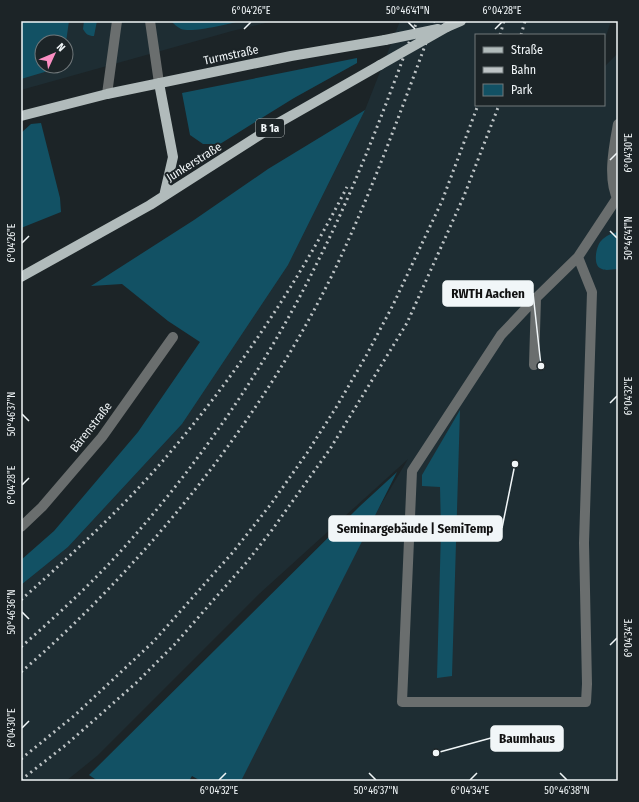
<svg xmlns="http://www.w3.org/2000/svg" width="639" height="802" viewBox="0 0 639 802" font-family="'Fira Sans Condensed',sans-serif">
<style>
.built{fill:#1e2d33;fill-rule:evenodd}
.green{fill:#125164}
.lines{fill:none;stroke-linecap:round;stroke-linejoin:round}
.lane{stroke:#6a6e6e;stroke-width:10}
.street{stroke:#6a6e6e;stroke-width:10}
.primary{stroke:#b1bbbb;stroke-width:10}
.rail{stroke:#bec4c6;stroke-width:3;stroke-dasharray:2 4;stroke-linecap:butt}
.primary-bridge{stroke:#b1bbbb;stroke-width:10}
.ticks{fill:none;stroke:#f1f6f8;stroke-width:1.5}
.labels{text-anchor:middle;stroke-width:4;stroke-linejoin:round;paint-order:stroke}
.shield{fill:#1c2427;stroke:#b1b7b9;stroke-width:1}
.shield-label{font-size:11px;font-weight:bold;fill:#f1f6f8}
.street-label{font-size:12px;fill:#f1f6f8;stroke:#1c2427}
.leader{fill:none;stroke:#f1f6f8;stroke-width:1.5}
.callout-dot{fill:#f1f6f8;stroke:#1c2427;stroke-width:1.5}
.callout{fill:#f1f6f8;stroke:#f1f6f8;stroke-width:1.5}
.callout-label{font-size:13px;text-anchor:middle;font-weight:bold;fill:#111}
.neatline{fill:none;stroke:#f1f6f8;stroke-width:1.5}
.ticks-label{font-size:10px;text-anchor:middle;fill:#f1f6f8}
</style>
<rect width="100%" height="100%" fill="#1c2427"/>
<!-- built -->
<path class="built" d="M 21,21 L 274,21 L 232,31 L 21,90 ZM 42,42 L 66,42 L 66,66 L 42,66 Z
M 400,21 L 611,21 L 604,42 L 604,35 L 476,35 L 476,105 L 604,105 L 604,67 L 618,53 L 618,781 L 217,781 L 408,459 L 259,594 L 97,756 L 66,781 L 21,781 L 21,585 L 68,547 L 182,424 L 288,265 L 365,110 Z"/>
<!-- green -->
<path class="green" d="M 21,21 L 69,21 L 66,42 L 42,42 L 42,66 L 53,66 L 48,71 L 21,79 Z
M 84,21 L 97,21 L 94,36 C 88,36 86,34 83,29 Z
M 171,21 L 241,21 C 227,24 193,33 181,29 C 177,27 174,24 171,21 Z
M 357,58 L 357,63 L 294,98 L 220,144 L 203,144 L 190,135 L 182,93 Z
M 365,110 L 288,265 L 182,424 L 68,547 L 21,585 L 21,560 L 54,531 L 138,432 L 200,342 L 168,321 L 122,284 L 91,286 L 194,220 L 268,169 Z
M 41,123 L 60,198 L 61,212 L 21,228 L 21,133 L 31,124 Z
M 618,232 L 618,269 C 613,269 606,271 602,269 C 592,267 596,246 601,241 C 605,236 612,233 618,232 Z
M 460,410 L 452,676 L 437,678 L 441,530 L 440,487 L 422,486 L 422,475 Z
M 397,472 L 241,781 L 201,781 L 192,776 L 189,781 L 98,781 L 89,775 L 360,506 Z"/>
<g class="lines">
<!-- lane -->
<path class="lane" d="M 578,257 L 592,292 L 584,543 L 587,684 L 586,702 L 402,702 L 412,471 L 501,335 L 536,298 L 578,257 L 617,198
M 534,365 L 536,298"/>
<!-- street -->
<path class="street" d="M 150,21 L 159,83
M 107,94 L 117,21
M 618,124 C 614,146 607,179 618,200
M 21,527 L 42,507 L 102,437 L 173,337"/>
<!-- primary -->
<path class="primary" d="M 447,27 L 461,21
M 159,83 L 173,157 L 164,196
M 21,116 L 107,94 L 291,56 L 385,40
M 21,277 L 150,205 L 280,122 L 380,65"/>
<!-- rail -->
<path class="rail" d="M 500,35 L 504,21
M 521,35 L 525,21
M 21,600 C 72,554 123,508 167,456 C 237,374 298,283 347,187
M 21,647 C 55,617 88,587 119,553 C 198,466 266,367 318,261 C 357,184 387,102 417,21
M 21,672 C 69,631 113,586 154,539 C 226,456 289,365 337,265 C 374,186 404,103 434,21
M 21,759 L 75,715 L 153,642 L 233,552 L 271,504 L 307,453 L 337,406 L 366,356 L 393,305 L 442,201 L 478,105
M 21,780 L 67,744 L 136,683 L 174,645 L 246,563 L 272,530 L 330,449 L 407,323 L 464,196 L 499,105"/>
<!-- primary-bridge -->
<path class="primary-bridge" d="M 385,40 L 438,29
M 380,65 L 447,27"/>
</g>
<!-- ticks -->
<path class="ticks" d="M 408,22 L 415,29M 244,29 L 251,22M 495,29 L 502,22M 610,160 L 617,153M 610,231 L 617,238M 22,243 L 29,236M 610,403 L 617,396M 22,414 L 29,421M 22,485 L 29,478M 22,612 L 29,619M 610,645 L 617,638M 22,728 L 29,721M 369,773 L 376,780M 560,773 L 567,780M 219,780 L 226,773M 470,780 L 477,773"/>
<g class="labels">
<!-- shield labels -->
<rect class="shield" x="256" y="119" width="28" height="18" rx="3"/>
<g class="shield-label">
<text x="270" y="132">B 1a</text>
</g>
<!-- street labels -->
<g class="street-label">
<text transform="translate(231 55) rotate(-12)" y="4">Turmstraße</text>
<text transform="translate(194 162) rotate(-32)" y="4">Junkerstraße</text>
<text transform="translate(91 427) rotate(-52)" y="4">Bärenstraße</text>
</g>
</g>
<!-- callouts -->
<path class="leader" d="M541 366L533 293M515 464L502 528M436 753L491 738"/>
<g class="callout-dot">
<circle cx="541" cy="366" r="4"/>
<circle cx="515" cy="464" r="4"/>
<circle cx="436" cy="753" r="4"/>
</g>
<g class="callout">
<rect x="443" y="281" width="90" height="25" rx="4"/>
<rect x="329" y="516" width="173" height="25" rx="4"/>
<rect x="491" y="726" width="72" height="25" rx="4"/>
</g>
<g class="callout-label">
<text x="488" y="298">RWTH Aachen</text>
<text x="415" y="533">Seminargebäude | SemiTemp</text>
<text x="527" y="743">Baumhaus</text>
</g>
<!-- border -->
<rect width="639" height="802" fill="none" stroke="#1c2427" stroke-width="44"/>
<!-- legend -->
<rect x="475" y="34" width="130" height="72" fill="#1c2427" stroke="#71787b"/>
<rect x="483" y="47" width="20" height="6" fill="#b1bbbb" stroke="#71787b"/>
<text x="511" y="54" font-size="12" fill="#f1f6f8">Straße</text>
<rect x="483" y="67" width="20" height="6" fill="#bec4c6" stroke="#71787b"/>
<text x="511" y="74" font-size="12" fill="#f1f6f8">Bahn</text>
<rect x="483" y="84" width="20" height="12" fill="#125164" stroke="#71787b"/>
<text x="511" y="94" font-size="12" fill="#f1f6f8">Park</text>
<!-- north arrow -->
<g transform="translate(54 54) rotate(46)"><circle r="19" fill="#1c2427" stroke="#71787b"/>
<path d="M0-3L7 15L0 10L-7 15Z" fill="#fb8fc3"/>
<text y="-6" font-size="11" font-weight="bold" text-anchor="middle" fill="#f1f6f8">N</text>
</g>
<rect x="22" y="22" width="595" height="758" class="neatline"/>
<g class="ticks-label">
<text x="251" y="14">6°04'26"E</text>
<text x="408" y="14">50°46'41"N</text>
<text x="502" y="14">6°04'28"E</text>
<text transform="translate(628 153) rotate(-90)" y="4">6°04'30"E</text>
<text transform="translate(628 238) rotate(-90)" y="4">50°46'41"N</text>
<text transform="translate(11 243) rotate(-90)" y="4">6°04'26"E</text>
<text transform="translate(628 396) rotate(-90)" y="4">6°04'32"E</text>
<text transform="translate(11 414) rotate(-90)" y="4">50°46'37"N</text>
<text transform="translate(11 485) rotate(-90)" y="4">6°04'28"E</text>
<text transform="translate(11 612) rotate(-90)" y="4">50°46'36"N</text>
<text transform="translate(628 638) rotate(-90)" y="4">6°04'34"E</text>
<text transform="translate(11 728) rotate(-90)" y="4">6°04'30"E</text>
<text x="219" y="794">6°04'32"E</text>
<text x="376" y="794">50°46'37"N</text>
<text x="470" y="794">6°04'34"E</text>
<text x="567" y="794">50°46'38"N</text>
</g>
</svg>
